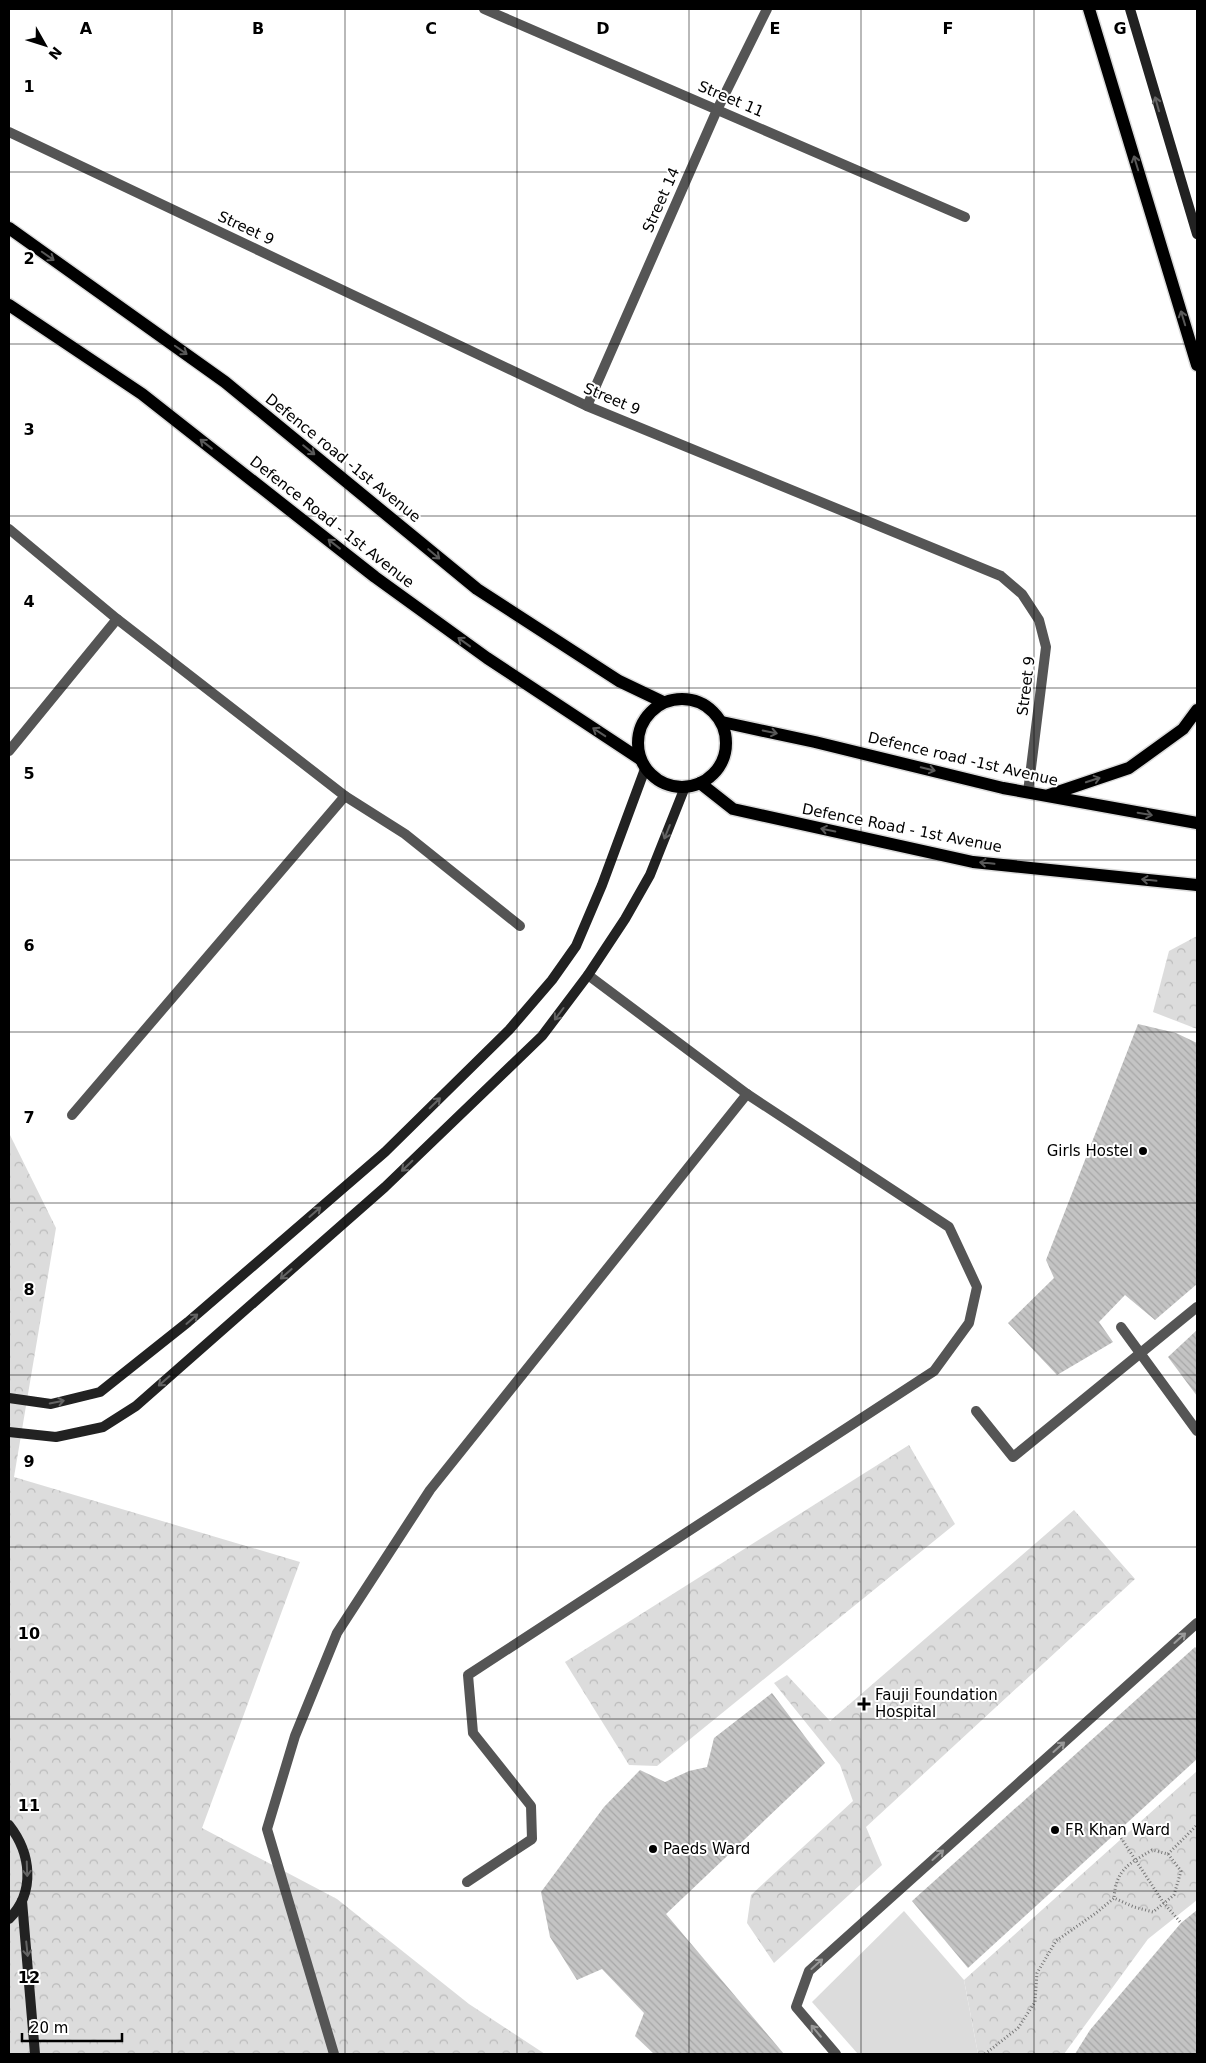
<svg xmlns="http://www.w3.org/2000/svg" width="1206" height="2063" font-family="'DejaVu Sans',sans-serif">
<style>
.grass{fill:#dcdcdc}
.forest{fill:url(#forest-crowns)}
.building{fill:url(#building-back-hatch)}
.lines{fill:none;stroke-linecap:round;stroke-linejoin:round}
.primary-casing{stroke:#dbdbdb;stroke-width:15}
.path{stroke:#777;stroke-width:3;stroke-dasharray:1 2.5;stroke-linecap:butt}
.street{stroke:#555;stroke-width:10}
.secondary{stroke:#222;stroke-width:10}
.primary{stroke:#000;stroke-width:12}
.oneway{stroke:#646464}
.oneway2{stroke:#595959}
.oneway3{stroke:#999}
.grid{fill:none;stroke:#000;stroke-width:1;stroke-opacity:0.55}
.poi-dot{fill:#000;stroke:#fff;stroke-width:2}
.labels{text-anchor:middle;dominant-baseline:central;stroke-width:4;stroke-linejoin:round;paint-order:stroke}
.street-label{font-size:15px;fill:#000;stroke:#fff}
.poi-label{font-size:15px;fill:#000;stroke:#fff;text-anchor:start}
.grid-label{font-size:16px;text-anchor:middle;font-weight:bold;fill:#000;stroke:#fff;stroke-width:4;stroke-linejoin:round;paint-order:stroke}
</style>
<defs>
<pattern id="forest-crowns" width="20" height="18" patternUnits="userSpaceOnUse" patternTransform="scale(1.25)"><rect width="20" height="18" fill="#dcdcdc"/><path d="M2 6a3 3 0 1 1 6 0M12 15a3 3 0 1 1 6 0" fill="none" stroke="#bbb"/></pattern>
<pattern id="building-back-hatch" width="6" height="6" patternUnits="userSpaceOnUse" patternTransform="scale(1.25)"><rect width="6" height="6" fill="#c4c4c4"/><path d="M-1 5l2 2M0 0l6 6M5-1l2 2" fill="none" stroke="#a7a7a7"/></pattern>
</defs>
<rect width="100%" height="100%" fill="#fff"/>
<!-- grass -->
<polygon class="grass" points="904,1911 964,1980 978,2054 858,2054 812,2002"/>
<!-- forest -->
<g class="forest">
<polygon points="1197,936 1197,1029 1153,1012 1169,951"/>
<polygon points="9,1133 56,1228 14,1477 300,1562 202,1828 337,1899 469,2004 545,2054 9,2054"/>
<polygon points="909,1445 955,1524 657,1766 629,1765 565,1662"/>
<polygon points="1074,1510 1135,1579 866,1827 882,1865 774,1963 747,1923 751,1895 853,1801 840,1765 774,1683 787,1675 830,1721"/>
<polygon points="1197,1771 1197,1900 1148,1939 1064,2054 978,2054 964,1980"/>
</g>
<!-- building -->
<g class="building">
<polygon points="1138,1024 1176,1033 1197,1043 1197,1284 1155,1320 1125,1295 1099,1322 1113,1342 1057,1375 1008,1323 1054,1278 1046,1260"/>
<polygon points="1197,1330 1197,1396 1168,1357"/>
<polygon points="1195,1647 1197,1649 1197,1759 968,1968 912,1901"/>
<polygon points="772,1693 825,1763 666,1914 784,2054 654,2054 635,2036 644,2013 602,1969 577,1980 550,1937 541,1892 604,1807 640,1770 665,1782 689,1771 707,1767 714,1738"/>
<polygon points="1197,1910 1197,2054 1075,2054 1090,2030 1181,1923"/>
</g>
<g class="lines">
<!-- primary casing -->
<g class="primary-casing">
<g id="primary">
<polyline points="1089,9 1197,365"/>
<polyline points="9,228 225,382 477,589 619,681 663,702"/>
<polyline points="9,305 142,394 375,577 487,658 640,759"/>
<circle cx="682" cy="743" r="44"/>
<polyline points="722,722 815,742 1003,788 1197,823"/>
<polyline points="700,783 733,809 973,862 1197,885"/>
<polyline points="1049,795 1129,768 1183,729 1197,710"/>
</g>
</g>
<!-- path -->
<g class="path">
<polyline points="1121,1838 1163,1902 1181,1923"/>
<polyline points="1168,1854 1197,1825"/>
<path d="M985 2054 1018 2028 1035 2002 1037 1973 1056 1941 1096 1913 1114 1898 1134 1907 1153 1912 1174 1895 1181 1871 1168 1854 1152 1850C1129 1864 1116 1869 1114 1898"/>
</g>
<!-- street -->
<g class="street">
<polyline points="484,9 965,217"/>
<polyline points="9,132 587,406 1001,576 1022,594 1039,620 1046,647 1028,792"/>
<polyline points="587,406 717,110 767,9"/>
<polyline points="9,529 117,619 345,796 405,834 520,926"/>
<polyline points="9,751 117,619"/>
<polyline points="72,1115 345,796"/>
<polyline points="1121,1327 1197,1431"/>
<polyline points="976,1411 1013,1457 1197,1307"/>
<polyline points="467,1882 532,1839 531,1806 473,1733 468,1675 934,1371 969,1323 977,1287 949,1227 747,1094 588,975"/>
<polyline points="334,2054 267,1829 295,1736 337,1633 430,1490 747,1094"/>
<polyline points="836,2054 796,2007 809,1971 1197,1623"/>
</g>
<!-- secondary -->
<g class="secondary">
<polyline points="1130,9 1197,234"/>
<polyline points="9,1398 51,1404 100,1392 188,1322 385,1152 509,1030 552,980 576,946 602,885 645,769"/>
<polyline points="9,1432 56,1437 103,1427 136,1406 385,1187 542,1036 588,975 625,919 650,875 685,787"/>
<path d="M9 1825C31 1853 36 1892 9 1919"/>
<polyline points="22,1901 35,2054"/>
</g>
<!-- primary -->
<use href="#primary" class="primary"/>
</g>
<!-- one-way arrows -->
<defs><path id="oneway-shaft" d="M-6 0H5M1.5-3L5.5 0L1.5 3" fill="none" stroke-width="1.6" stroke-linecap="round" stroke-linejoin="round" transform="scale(1.25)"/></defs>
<g class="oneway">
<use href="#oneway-shaft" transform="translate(1157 104) rotate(-106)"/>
<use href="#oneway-shaft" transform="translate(667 832) rotate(112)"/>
<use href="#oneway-shaft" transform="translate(559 1014) rotate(127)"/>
<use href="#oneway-shaft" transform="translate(435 1103) rotate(-44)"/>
<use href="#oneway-shaft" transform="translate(407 1166) rotate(136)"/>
<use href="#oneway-shaft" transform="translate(315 1212) rotate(-41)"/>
<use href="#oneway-shaft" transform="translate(286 1274) rotate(139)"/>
<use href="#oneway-shaft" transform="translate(192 1319) rotate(-41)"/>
<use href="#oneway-shaft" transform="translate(164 1381) rotate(139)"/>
<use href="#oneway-shaft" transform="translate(57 1402) rotate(-11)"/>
<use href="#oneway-shaft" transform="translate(27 1869) rotate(88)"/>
<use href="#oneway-shaft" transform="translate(27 1949) rotate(84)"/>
</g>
<g class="oneway2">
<use href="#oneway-shaft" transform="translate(1136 163) rotate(-107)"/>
<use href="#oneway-shaft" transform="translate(48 256) rotate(35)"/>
<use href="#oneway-shaft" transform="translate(1183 318) rotate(-107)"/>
<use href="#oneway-shaft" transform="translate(181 350) rotate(35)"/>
<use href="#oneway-shaft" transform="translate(206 444) rotate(-142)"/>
<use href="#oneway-shaft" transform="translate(309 450) rotate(39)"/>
<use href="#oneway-shaft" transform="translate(334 544) rotate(-142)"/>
<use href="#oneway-shaft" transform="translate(434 554) rotate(40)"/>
<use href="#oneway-shaft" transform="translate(464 642) rotate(-144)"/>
<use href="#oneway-shaft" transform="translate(599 732) rotate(-147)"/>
<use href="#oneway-shaft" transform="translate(770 732) rotate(12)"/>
<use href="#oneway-shaft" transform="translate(928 769) rotate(14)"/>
<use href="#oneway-shaft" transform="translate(1093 780) rotate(-18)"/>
<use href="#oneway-shaft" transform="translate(1145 814) rotate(10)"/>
<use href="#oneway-shaft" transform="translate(828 830) rotate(-168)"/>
<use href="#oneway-shaft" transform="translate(987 863) rotate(-174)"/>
<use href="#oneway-shaft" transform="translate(1149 880) rotate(-174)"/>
</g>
<g class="oneway3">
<use href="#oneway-shaft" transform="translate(1180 1638) rotate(-42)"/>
<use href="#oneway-shaft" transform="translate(1059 1747) rotate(-42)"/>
<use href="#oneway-shaft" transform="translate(938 1855) rotate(-42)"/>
<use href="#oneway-shaft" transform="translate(817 1964) rotate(-42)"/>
<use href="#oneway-shaft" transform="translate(816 2031) rotate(-130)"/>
</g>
<!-- grid -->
<path class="grid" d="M172 9V2054M345 9V2054M517 9V2054M689 9V2054M861 9V2054M1034 9V2054M9 172H1197M9 344H1197M9 516H1197M9 688H1197M9 860H1197M9 1032H1197M9 1203H1197M9 1375H1197M9 1547H1197M9 1719H1197M9 1891H1197"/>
<!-- markers -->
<g class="poi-dot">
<circle cx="1143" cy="1151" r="5"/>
<path d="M861.5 1696.5h5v5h5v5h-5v5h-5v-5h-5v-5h5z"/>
<circle cx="1055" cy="1830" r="5"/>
<circle cx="653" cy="1849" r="5"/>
</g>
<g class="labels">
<!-- street labels -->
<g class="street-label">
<text transform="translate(731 99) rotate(23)">Street 11</text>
<text transform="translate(661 200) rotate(-66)">Street 14</text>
<text transform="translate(246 228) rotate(25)">Street 9</text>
<text transform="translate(612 399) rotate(23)">Street 9</text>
<text transform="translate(343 458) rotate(39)">Defence road -1st Avenue</text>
<text transform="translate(332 522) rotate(38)">Defence Road - 1st Avenue</text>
<text transform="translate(1026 686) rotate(-83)">Street 9</text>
<text transform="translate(963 759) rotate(13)">Defence road -1st Avenue</text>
<text transform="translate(902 828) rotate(11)">Defence Road - 1st Avenue</text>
</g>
<!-- poi labels -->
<g class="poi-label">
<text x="1133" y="1151" text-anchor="end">Girls Hostel</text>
<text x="875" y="1695">Fauji Foundation<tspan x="875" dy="17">Hospital</tspan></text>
<text x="1065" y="1830">FR Khan Ward</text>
<text x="663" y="1849">Paeds Ward</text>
</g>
</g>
<g class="grid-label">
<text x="86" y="34">A</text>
<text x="258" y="34">B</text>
<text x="431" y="34">C</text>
<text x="603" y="34">D</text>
<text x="775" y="34">E</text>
<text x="948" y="34">F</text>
<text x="1120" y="34">G</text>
<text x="29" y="92">1</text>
<text x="29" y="264">2</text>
<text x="29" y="435">3</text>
<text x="29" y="607">4</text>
<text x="29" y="779">5</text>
<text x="29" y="951">6</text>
<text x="29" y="1123">7</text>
<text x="29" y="1295">8</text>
<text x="29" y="1467">9</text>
<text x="29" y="1639">10</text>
<text x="29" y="1811">11</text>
<text x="29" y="1983">12</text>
</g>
<!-- border -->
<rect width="1206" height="2063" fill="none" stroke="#000000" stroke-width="20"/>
<!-- north arrow -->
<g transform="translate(45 45) rotate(129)" stroke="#ffffff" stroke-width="4" paint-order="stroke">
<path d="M0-4L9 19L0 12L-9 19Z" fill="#000000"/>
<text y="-8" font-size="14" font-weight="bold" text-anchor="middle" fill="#000000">N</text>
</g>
<!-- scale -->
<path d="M22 2033v8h100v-8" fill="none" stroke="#000000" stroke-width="2.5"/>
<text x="30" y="2033" font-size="15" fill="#000000" stroke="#ffffff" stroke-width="4" paint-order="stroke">20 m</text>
</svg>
